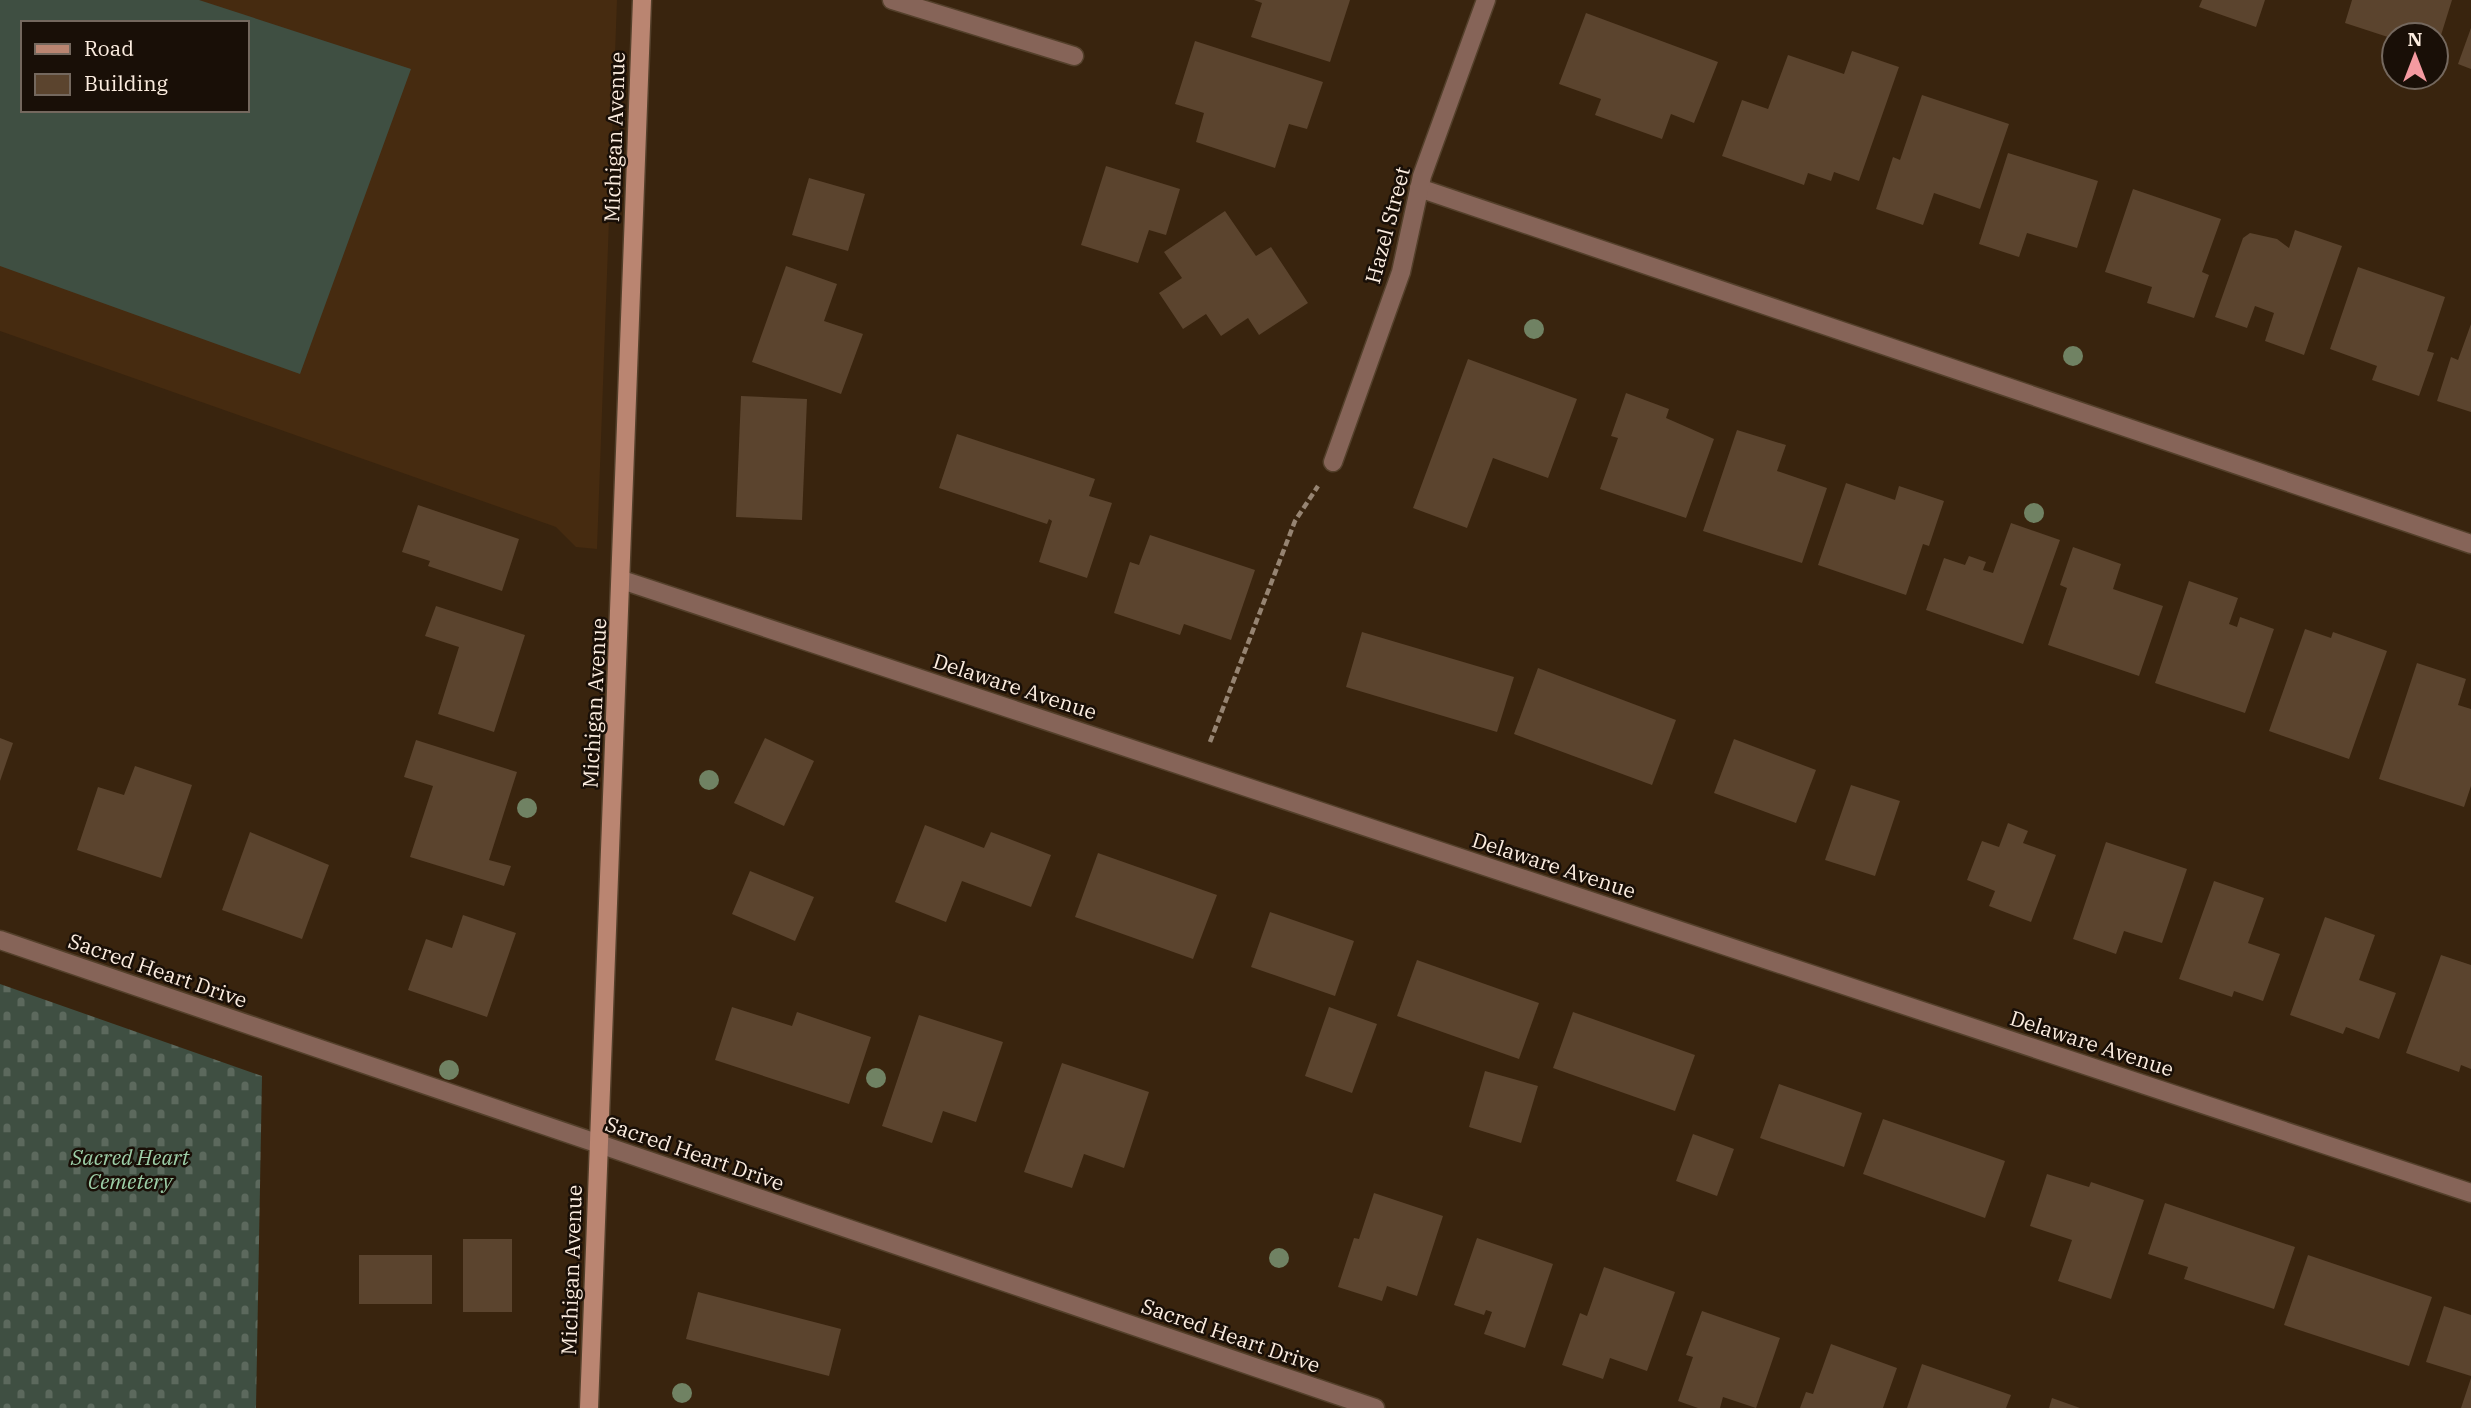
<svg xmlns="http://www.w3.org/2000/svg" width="2471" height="1408" font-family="'IBM Plex Serif',serif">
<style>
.built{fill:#462b10;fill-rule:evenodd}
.cemetery{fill:url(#cemetery-stones)}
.pitch{fill:#3f4f42;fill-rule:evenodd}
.building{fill:#5b442e}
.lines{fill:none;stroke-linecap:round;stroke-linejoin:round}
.street-casing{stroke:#54402b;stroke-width:21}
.secondary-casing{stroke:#54402b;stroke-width:21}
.path{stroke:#968472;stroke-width:4.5;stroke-dasharray:7 3.5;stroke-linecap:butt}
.street{stroke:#866458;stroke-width:18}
.secondary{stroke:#ba8571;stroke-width:18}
.tree{fill:#708263}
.labels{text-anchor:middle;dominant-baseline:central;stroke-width:5;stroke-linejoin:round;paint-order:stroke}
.street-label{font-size:21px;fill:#fcede0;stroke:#190f07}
.park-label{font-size:21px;font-style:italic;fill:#9dcfa8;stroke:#190f07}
</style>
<defs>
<pattern id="cemetery-stones" width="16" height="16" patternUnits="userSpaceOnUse" patternTransform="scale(1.75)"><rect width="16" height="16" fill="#3f4f42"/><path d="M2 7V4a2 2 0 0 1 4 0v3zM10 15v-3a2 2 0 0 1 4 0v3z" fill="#5c695d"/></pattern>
</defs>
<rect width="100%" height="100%" fill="#39240e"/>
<!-- built -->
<path class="built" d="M0 0H617L597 549 576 547 556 527 0 331ZM23 23H247V110H23Z"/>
<!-- cemetery -->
<polygon class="cemetery" points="0,984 262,1076 256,1408 0,1408"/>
<!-- pitch -->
<path class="pitch" d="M0 0H199L411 69 300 374 0 266ZM23 23H247V110H23Z"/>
<!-- building -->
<g class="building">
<polygon points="1254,0 1350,0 1330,62 1251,37 1262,3"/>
<polygon points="2202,0 2265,0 2256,27 2199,7"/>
<polygon points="2352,0 2452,0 2437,48 2436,35 2394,35 2394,39 2345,23"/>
<polygon points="1586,13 1718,62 1694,123 1671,114 1662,139 1595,115 1601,99 1559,84"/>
<polygon points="2471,28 2471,69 2458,64"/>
<polygon points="1195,41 1323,82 1307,129 1289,124 1275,168 1196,142 1204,113 1175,104"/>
<polygon points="1852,51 1899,67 1859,181 1834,172 1831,181 1808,173 1804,185 1722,156 1742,100 1768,109 1788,55 1844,74"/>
<polygon points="1922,95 2009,124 1980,209 1934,193 1923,225 1876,209 1893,157 1900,160"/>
<polygon points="2008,153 2098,181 2077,248 2027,233 2019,257 1979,244"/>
<polygon points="1106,166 1180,189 1166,235 1149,230 1138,263 1081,245"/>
<polygon points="809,178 865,194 848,251 792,235"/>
<polygon points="2133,189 2221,219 2202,272 2209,275 2194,318 2147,303 2152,287 2105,272"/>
<polygon points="1225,211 1256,256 1271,247 1308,303 1259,335 1248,318 1221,336 1206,314 1183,329 1159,293 1182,278 1164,252"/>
<polygon points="2295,230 2342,246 2304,355 2265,341 2274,313 2255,306 2247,328 2215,317 2243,238 2250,233 2277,239 2289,248"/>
<polygon points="786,266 837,284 824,321 863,334 841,394 752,362"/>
<polygon points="2358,267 2445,297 2427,351 2434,353 2419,396 2372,380 2377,366 2330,349"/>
<polygon points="2471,324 2471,412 2437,401 2451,357 2458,360"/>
<polygon points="1468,359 1577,399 1548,478 1493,458 1467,528 1413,508"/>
<polygon points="1626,393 1669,409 1666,418 1714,439 1686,518 1600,489 1618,438 1611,436"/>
<polygon points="741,396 807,399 802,520 736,517"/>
<polygon points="1737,430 1786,445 1777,471 1827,488 1802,563 1703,531"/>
<polygon points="957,434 1095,479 1089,496 1112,503 1087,578 1039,562 1052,521 1049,519 1047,524 939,488"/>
<polygon points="1846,483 1895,500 1899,486 1944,501 1929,546 1923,544 1906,595 1818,565"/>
<polygon points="418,505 519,539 502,591 428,566 430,561 402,552"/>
<polygon points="2011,523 2060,540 2023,644 1926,610 1944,558 1965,565 1969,556 1986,562 1983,570 1993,573"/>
<polygon points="1150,535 1255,570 1231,640 1184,624 1180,635 1114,613 1130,562 1139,565"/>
<polygon points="2073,547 2121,564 2113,589 2163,606 2139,676 2048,645 2067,588 2060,585"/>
<polygon points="2189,581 2238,598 2229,624 2237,627 2240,617 2274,629 2245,713 2155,683"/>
<polygon points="436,606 525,635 494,732 438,714 459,647 425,636"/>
<polygon points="2305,629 2331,638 2333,632 2387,651 2349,759 2269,731"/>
<polygon points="1362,632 1514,677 1497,732 1346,687"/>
<polygon points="2417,663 2466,679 2458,705 2471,709 2471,786 2464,807 2379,779"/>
<polygon points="1538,668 1676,720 1652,785 1514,734"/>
<polygon points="0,738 13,743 0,781"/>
<polygon points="765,738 814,761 784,826 734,803"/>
<polygon points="1734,739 1816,770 1796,823 1714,793"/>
<polygon points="416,740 517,772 489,860 511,866 504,886 410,857 433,786 404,777"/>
<polygon points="135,766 192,785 161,878 77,850 98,787 124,795"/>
<polygon points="1851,785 1900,801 1875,876 1825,860"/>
<polygon points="2008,823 2028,831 2023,843 2056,855 2031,922 1989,906 1995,891 1967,880 1982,841 1999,847"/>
<polygon points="925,825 984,848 991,832 1051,855 1031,907 962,881 946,922 895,902"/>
<polygon points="250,832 329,865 302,939 222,910"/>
<polygon points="2106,842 2187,869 2162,943 2124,931 2116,954 2073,939"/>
<polygon points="1098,853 1217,895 1193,959 1075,917"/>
<polygon points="750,871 814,897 795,941 732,914"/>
<polygon points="2214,881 2264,898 2248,943 2280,954 2263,1001 2234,991 2232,997 2179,979"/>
<polygon points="1270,912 1354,941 1335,996 1251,967"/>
<polygon points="463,915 516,933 487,1017 408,990 426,939 452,948"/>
<polygon points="2325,917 2375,935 2359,980 2396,993 2379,1039 2346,1027 2343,1034 2290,1015"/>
<polygon points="2441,955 2471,965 2471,1069 2461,1065 2459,1072 2406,1053"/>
<polygon points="1417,960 1539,1003 1519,1059 1397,1016"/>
<polygon points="732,1007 792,1026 797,1012 871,1037 849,1104 715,1060"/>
<polygon points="1329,1007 1377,1024 1352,1093 1305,1076"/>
<polygon points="1573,1012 1695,1055 1675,1111 1553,1068"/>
<polygon points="919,1015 1003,1042 976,1122 943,1111 932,1143 882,1126"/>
<polygon points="1062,1063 1149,1092 1124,1168 1084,1154 1072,1188 1024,1172"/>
<polygon points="1485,1071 1538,1086 1521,1143 1469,1127"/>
<polygon points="1779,1084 1862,1113 1844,1167 1760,1138"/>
<polygon points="1883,1119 2005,1161 1985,1218 1863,1174"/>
<polygon points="1693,1134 1734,1149 1717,1196 1676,1181"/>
<polygon points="2047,1174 2089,1187 2091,1182 2144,1200 2111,1299 2058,1281 2072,1240 2030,1226"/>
<polygon points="1374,1193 1443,1216 1417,1296 1387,1286 1382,1301 1338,1287 1354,1238 1359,1239"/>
<polygon points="2165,1203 2295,1247 2274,1309 2184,1279 2188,1267 2148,1254"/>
<polygon points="1477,1238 1553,1264 1525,1348 1484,1334 1492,1312 1486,1310 1484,1315 1454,1305"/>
<rect x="463" y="1239" width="49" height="73"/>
<rect x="359" y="1255" width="73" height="49"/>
<polygon points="2308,1255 2432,1297 2409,1366 2284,1325"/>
<polygon points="1604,1267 1675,1292 1647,1371 1610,1358 1603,1379 1562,1365 1580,1313 1587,1316"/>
<polygon points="698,1292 841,1329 829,1376 686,1339"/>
<polygon points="2444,1306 2471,1315 2471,1376 2426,1362"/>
<polygon points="1702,1311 1780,1338 1756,1408 1723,1397 1720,1408 1698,1408 1678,1401 1693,1357 1686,1355"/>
<polygon points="1831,1344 1897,1368 1883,1408 1800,1408 1806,1392 1813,1394"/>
<polygon points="1922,1364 2011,1395 2006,1408 1907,1408"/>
<polygon points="2471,1378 2471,1408 2461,1408"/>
<polygon points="2052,1398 2080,1408 2049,1408"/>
</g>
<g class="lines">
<!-- street casing -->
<g class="street-casing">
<g id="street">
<polyline points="892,0 1074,56"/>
<polyline points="1419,188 2471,544"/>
<polyline points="1333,462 1401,272 1422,176 1486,0"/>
<polyline points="622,580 2471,1193"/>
<polyline points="0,940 1375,1408"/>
</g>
</g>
<!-- secondary casing -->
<g class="secondary-casing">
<polyline id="secondary" points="589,1408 642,0"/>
</g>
<!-- path -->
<polyline class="path" points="1210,742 1295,521 1318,486"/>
<!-- street -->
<use href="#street" class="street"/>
<!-- secondary -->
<use href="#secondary" class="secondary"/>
</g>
<!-- trees -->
<g class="tree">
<circle cx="1534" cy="329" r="10"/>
<circle cx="2073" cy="356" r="10"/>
<circle cx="2034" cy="513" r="10"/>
<circle cx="709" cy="780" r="10"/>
<circle cx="527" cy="808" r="10"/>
<circle cx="449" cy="1070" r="10"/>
<circle cx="876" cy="1078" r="10"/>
<circle cx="1279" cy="1258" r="10"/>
<circle cx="682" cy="1393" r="10"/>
</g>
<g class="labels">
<!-- street labels -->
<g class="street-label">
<text transform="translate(614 137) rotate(-88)">Michigan Avenue</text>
<text transform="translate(1387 225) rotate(-75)">Hazel Street</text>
<text transform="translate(1015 686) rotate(18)">Delaware Avenue</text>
<text transform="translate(594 703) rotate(-87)">Michigan Avenue</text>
<text transform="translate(1554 865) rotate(18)">Delaware Avenue</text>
<text transform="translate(158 970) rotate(19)">Sacred Heart Drive</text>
<text transform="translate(2092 1043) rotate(18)">Delaware Avenue</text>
<text transform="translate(695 1153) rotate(19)">Sacred Heart Drive</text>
<text transform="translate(571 1270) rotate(-88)">Michigan Avenue</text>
<text transform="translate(1231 1335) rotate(19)">Sacred Heart Drive</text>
</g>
<!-- park labels -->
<g class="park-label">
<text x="130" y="1157">Sacred Heart<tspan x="130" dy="24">Cemetery</tspan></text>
</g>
</g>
<!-- legend -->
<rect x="21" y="21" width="228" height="91" fill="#190f07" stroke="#74685e" stroke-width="2"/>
<rect x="35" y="44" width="35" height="10" fill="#ba8571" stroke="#74685e" stroke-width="2"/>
<text x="84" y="56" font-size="21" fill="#fcede0">Road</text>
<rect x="35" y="74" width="35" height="21" fill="#5b442e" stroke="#74685e" stroke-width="2"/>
<text x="84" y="91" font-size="21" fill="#fcede0">Building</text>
<!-- north arrow -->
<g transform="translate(2415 56)"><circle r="33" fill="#190f07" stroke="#74685e" stroke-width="2"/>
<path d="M0-5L12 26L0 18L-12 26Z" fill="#f49aa1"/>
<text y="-10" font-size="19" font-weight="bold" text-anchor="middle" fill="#fcede0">N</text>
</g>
</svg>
